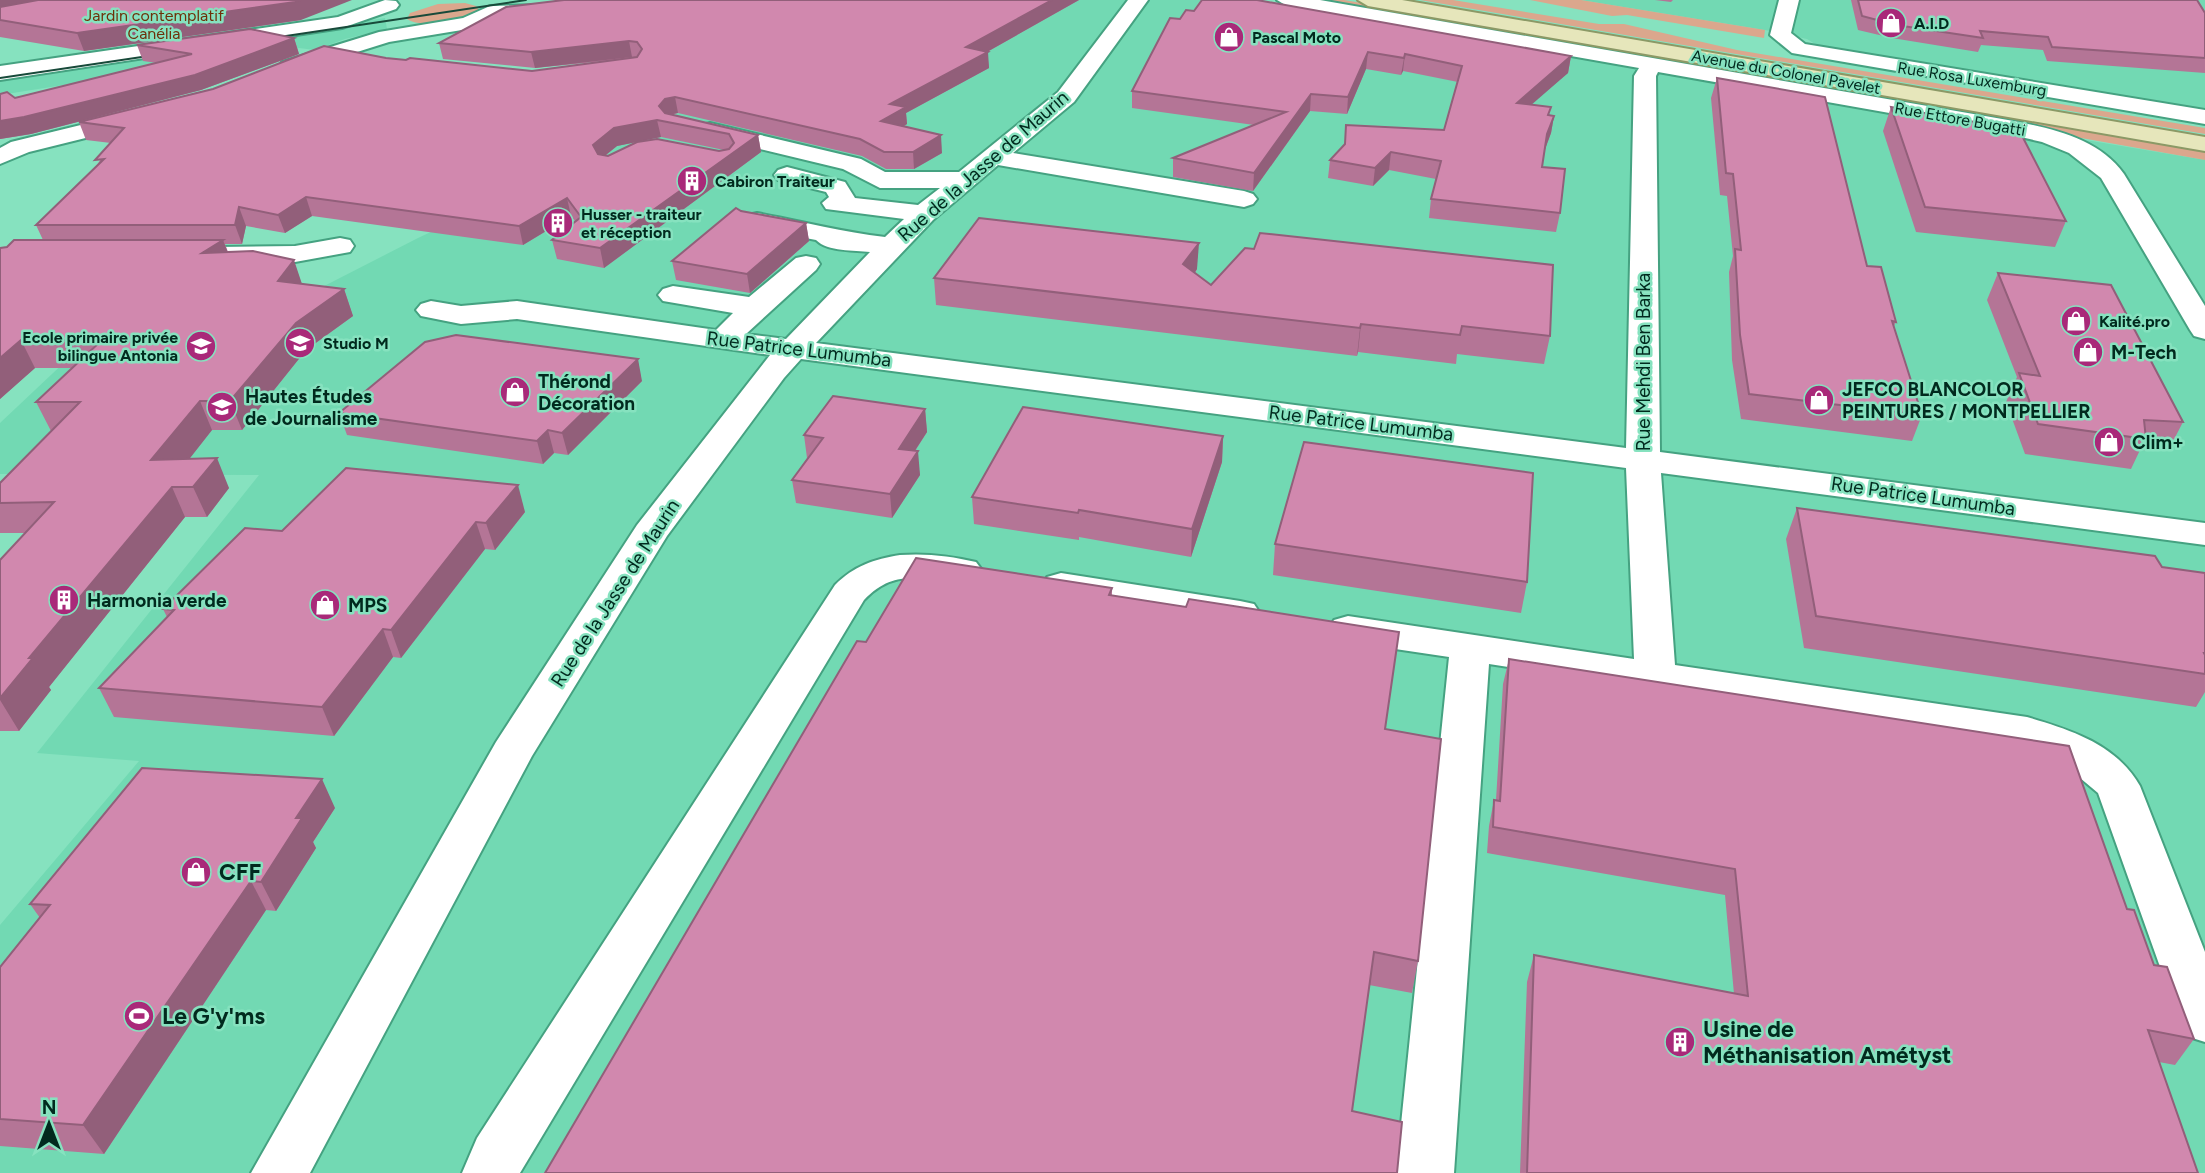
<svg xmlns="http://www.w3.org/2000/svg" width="2205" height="1173" font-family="Figtree,sans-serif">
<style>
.built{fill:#72d9b3}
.green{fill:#dba78d}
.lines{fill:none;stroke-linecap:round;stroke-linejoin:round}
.minor-casing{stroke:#45a281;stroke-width:4}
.major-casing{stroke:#8b9966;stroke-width:4}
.minor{fill:#fff;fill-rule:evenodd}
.major{fill:#e6e6bb;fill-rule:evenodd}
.tram{stroke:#184a3a;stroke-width:2}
.wall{fill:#b47596;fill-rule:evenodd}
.shaded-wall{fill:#925f7a}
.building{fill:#d188ae;stroke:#925f7a;stroke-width:2;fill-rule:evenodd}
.labels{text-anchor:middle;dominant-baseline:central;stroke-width:5;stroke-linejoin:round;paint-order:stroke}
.far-park-label{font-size:16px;fill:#6e300a;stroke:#86e2bf}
.far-poi-label{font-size:16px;font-weight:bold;fill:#012a1e;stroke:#86e2bf;text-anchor:start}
.far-street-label{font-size:16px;fill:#012a1e;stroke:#86e2bf}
.street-label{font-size:19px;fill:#012a1e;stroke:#86e2bf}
.poi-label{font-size:19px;font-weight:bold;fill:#012a1e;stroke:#86e2bf;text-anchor:start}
.near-poi-label{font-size:23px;font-weight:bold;fill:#012a1e;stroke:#86e2bf;text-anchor:start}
</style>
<rect width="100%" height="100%" fill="#86e2bf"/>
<!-- built -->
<g class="built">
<polygon points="763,0 1252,0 2205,160 2205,1173 0,1173 0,925 139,761 37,753 259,475 0,474 0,423 122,308 291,303 418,238 649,129 701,101"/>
<polygon points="1581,0 2205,0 2205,110 1820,47 1807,39 1765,30"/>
<polygon points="385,18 387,29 345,39 315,50 299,48 0,95 0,76"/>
</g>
<!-- green -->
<g class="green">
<polygon points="1304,0 1344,0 2205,148 2205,160"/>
<polygon points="1420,0 1453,0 1599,24 1624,24 1737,50 2205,128 2205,134"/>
<polygon points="1530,0 1581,0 1765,30 1764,38 1627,15 1612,16"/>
<path d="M465 3 476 6 480 11C466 23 422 29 407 19L410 13 438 4Z"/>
</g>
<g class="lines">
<!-- minor casing -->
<g class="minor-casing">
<g id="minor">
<polygon points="385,0 396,1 399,5 396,9 342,28 0,80 0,66 338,17"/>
<polygon points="574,0 624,0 614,6 540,17 494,18 468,29 389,42 290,73 282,72 279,67 282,62 379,32 463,18 490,6 540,5"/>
<path d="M1128 0H1148L1074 102 1013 153 1244 191 1253 194 1257 199 1253 204 1244 207 998 165 933 220 816 343 1626 448 1634 76 1639 68 1287 6 1277 0H1320L2008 120C2049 128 2098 137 2124 174L2205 306V339L2194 336 2190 330 2101 178 2069 153 2042 142 2008 134 1658 72 1656 76 1660 452 2205 523V545L1661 473 1675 665 2027 717C2071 730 2116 744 2140 786L2205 952V1042L2186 1036 2179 1020 2098 793 2061 762 2024 746 1489 664 1454 1173H1396L1449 657 1348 642 1334 638 1328 629 1334 620 1348 616 1634 659 1626 468 801 359 784 378 667 536 532 756 310 1173H251L496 742 637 525 770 355 517 319 461 324 421 316 416 310 421 304 431 301 461 306 517 301 716 330 733 313 663 301 658 295 663 289 673 286 749 297 796 258 806 256 816 258 820 264 816 270 746 334 786 339 870 252C854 250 828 252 816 240L748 227 744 221 748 215 757 213C801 221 842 232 885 237L904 219 826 209 822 203 829 197 826 192 778 180 774 175 778 170 787 167 845 182 855 198 918 205 940 188H880L843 169 702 135 698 130 702 125 710 123 861 159 885 172H959L1058 92Z"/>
<polygon points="1779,0 1799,0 1791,33 1805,44 2205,110 2205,124 1792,53 1770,35"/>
<polygon points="134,112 142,114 146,119 142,124 29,152 0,164 0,148 11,142"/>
<polygon points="340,238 350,240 354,246 350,252 295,262 217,263 207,261 203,255 207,249 217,247 295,246"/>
<path d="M900 555C926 553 951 556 976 562L982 570 976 578C933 589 902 560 864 600L520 1173H462L477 1138 835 585C854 566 874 559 900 555Z"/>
<polygon points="1061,573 1240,601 1254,604 1260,613 1254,622 1240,625 1047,593 1042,585 1047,577"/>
</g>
</g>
<!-- major casing -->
<g class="major-casing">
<polygon id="major" points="1358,0 1402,0 2205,137 2205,151 1368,6"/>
</g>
<!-- minor -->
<use href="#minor" class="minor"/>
<!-- major -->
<use href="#major" class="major"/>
<!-- tram -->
<g class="tram">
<polyline points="266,39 526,0"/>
<polyline points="0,78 162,54"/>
</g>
</g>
<!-- wall -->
<g class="wall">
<polygon points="0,0 301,20 84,51 0,37"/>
<path d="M564 0H1079L987 52 989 68 906 113 907 124 903 127 942 153 914 169H886L862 156 678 113 671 115 758 135 761 152 604 268 557 259 552 240 575 221 571 216 523 245 312 216 285 233 246 226 242 244H225L228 252 302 284 344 289 353 316 306 350 242 430H212L189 459 229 488 207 517H185L49 687 51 690 19 731H0V560L26 533H0V483L51 431 36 402 73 368H35L0 399V248L7 247 43 240 36 225 97 165 111 143 86 140 79 122 386 58 532 71 635 58 535 68 443 59 439 43ZM661 137 724 150 606 155 617 146Z"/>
<polygon points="1655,0 1673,0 1671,2"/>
<polygon points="1851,0 2197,0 2205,13 2205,73 2047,61 2043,50 1981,45 1978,52 1892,38 1858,30"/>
<polygon points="1170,18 1571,56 1568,73 1531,104 1550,115 1554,116 1551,133 1545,149 1542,167 1560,213 1556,232 1429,218 1431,199 1436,179 1389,170 1373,186 1328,178 1330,160 1444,130 1458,82 1403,71 1401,75 1366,69 1347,114 1310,111 1253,191 1173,177 1173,158 1254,125 1132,108 1132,91"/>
<polygon points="294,38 299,54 201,90 31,134 0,139 0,94 15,98 157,63 143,61 137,45"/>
<polygon points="1717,78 1867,266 1896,322 1894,326 1922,415 1912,441 1741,419 1732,360 1729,272 1733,256 1727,196 1720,195 1711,98"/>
<polygon points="1891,107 2066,221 2055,247 1916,232 1883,131"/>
<polygon points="741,211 806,223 809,241 750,293 676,280 672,261"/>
<polygon points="1197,269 1195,273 1211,285 1550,336 1544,364 1457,354 1456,364 1358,352 1357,356 936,305 934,278"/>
<polygon points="1998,273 2183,422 2168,451 2140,450 2131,469 2025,454 2006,402 2017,377 1987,300"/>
<polygon points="642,381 568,455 554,453 543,464 347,435 339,413"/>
<polygon points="925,409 927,432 915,451 920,475 892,518 796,503 792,480 807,458 804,435"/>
<polygon points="1223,436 1222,462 1191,557 1079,537 1079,540 974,524 972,497"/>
<polygon points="1797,508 2162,567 2205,573 2205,692 2196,707 1804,648 1786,539"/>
<polygon points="525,512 495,550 485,549 401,658 393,657 334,736 114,717 99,688 167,617 163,609 282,531"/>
<polygon points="1275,544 1527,582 1521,613 1273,575"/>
<polygon points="1112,588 1112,596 1385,729 1418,961 1412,993 1369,985 1352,1111 866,642"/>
<polygon points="1509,659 2127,909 2154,965 2194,1039 2175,1065 2159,1062 2198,1173 1520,1173 1527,982 1534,955 1734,994 1725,895 1487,853 1489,826 1494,800 1496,800 1503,684"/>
<polygon points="335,808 313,842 316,848 276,911 266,910 104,1154 0,1146 0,967 40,918 30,904"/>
</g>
<!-- shaded-wall -->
<g class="shaded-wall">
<polygon points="0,0 47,0 0,8"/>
<polygon points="301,0 352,0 301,20 84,51 77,33"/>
<polygon points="1052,0 1079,0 978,57 988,52 989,68 906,113 907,124 882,138 881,121 890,104 966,47"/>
<polygon points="294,38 299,54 201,90 31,134 0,139 0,121"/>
<polygon points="629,41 632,57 535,68 531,52"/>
<polygon points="1368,52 1366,69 1347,114 1348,97"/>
<polygon points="1405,54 1403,71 1401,75 1404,58"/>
<polygon points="1571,56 1568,73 1514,120 1517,103"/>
<polygon points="1311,94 1310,111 1253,191 1254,173"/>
<polygon points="675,97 678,113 668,115 664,121 659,106 665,99"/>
<polygon points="1554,116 1551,133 1544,152 1547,134"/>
<polygon points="657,120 661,137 617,146 597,162 593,145 614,128"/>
<polygon points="758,135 761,152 604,268 600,248"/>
<polygon points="941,135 942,153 914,169 913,152"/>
<polygon points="1391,152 1389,170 1373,186 1375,168"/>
<polygon points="306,197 312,216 285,233 278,215"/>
<polygon points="567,198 571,216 523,245 519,226"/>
<polygon points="239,207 246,226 242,244 235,225"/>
<polygon points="806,223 809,241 750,293 747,274"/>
<polygon points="223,240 233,266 202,253"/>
<polygon points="1199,243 1197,269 1182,291 1183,264"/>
<polygon points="294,260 303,287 278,281"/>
<polygon points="344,289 353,316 306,350 242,430 230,401 296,323"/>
<polygon points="1361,324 1358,352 1357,356 1360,328"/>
<polygon points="21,340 35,368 0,399 0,358"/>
<polygon points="638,359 642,381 568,455 562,433"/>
<polygon points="200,401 212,430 165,490 151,460"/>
<polygon points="925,409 927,432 901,472 899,449"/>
<polygon points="548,430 554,453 543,464 537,441"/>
<polygon points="1223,436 1222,462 1191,557 1192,529"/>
<polygon points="918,451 920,475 892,518 890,494"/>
<polygon points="217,458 229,488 207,517 193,487"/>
<polygon points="518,485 525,512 495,550 486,523"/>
<polygon points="172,487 185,517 49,687 51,690 19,731 0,700 0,698 29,658"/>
<polygon points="476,522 485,549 401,658 391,630"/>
<polygon points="383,629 393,657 334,736 322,707"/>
<polygon points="322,779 335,808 313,842 316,848 276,911 261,882 296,818"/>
<polygon points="251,881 266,910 104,1154 83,1125"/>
</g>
<!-- building -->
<g class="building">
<polygon points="38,0 301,0 295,2 77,33 0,20 0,7"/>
<path d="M564 0H1052L966 47 988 52 890 104 906 107 881 121 941 135 913 152H884L860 139 675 97 665 99 659 106 665 113 758 135 600 248 552 240 581 217 567 198 519 226 306 197 278 215 239 207 235 225H36L104 159 95 160 124 128 79 122 213 89 324 46 386 58 406 60 410 58 532 71 637 57 642 49 637 42 629 41 531 52 439 43 506 7ZM657 120 729 134 734 143 729 149 719 151 657 139 637 142 608 156 598 154 593 145 614 128Z"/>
<polygon points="1202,0 1257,0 1571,56 1517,103 1551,107 1548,115 1554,116 1547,134 1542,167 1565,169 1560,213 1431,199 1441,161 1391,152 1375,168 1330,160 1345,144 1346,125 1444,130 1462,66 1405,54 1404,58 1368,52 1348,97 1311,94 1254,173 1173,158 1286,112 1132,91 1170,18 1180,19 1186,10 1194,11"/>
<polygon points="1858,0 2197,0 2205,13 2205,58 2052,47 2048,37 1980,31 1983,38 1896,25 1862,16"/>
<polygon points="250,29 294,38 195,75 24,117 0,121 0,94 7,92 15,98 192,54 137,45"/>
<polygon points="1717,78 1825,97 1867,266 1881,267 1896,322 1892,321 1922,415 1749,394 1740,335 1735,249 1741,250 1733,174 1726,173"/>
<polygon points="1891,107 2019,130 2066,221 1925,207"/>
<polygon points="736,208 741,211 806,223 747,274 672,261"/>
<polygon points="979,218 1199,243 1183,264 1211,285 1245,248 1254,249 1260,233 1553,265 1550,336 1462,326 1460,335 1361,324 1360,328 934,278"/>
<polygon points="14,240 223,240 202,253 253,251 294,260 278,281 344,289 296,323 230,401 200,401 151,460 217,458 193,487 172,487 29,658 33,658 0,698 0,560 54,502 0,503 0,483 80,402 36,402 102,340 21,340 0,358 0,248 7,247"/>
<polygon points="1998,273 2111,285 2183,422 2144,420 2146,439 2038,424 2019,373 2040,376"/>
<polygon points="456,335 638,359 562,433 548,430 537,441 339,413 425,342"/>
<polygon points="833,396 925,409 899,449 918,451 890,494 792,480 823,438 804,435"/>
<polygon points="1023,407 1223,436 1192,529 1079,510 1078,513 972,497"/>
<polygon points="1304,442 1533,473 1527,582 1275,544"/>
<polygon points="346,468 518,485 486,523 476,522 391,630 383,629 322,707 99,688 174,610 163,609 245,528 282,531"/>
<polygon points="1797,508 2155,556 2162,567 2205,573 2205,653 2204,653 2205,655 2205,674 1816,616"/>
<polygon points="916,558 1112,588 1109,595 1186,607 1189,599 1399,632 1385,729 1441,739 1418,961 1374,952 1352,1111 1402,1122 1397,1173 545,1173 857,641 866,642"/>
<polygon points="1509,659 2069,746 2127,909 2134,910 2154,965 2167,967 2194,1039 2148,1030 2198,1173 1527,1173 1534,955 1748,996 1735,869 1493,827 1494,800 1500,801"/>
<polygon points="142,768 322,779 296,818 302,818 261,882 251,881 83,1125 0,1119 0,967 50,905 30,904"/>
</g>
<!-- icons -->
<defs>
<g id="shop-disc" transform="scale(1.575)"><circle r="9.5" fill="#a92979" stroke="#86e2bf"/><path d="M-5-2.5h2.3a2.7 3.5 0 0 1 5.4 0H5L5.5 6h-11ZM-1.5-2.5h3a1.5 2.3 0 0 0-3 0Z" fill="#fff"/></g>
<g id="building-disc" transform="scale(1.575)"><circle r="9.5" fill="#a92979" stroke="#86e2bf"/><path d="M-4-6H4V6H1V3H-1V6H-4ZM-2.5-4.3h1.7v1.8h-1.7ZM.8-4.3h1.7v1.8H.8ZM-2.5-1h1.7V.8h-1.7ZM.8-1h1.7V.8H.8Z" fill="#fff"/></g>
<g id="university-disc" transform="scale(1.575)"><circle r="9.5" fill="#a92979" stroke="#86e2bf"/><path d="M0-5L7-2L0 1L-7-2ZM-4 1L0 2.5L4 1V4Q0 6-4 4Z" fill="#fff"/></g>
<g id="school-disc" transform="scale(1.575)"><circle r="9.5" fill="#a92979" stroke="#86e2bf"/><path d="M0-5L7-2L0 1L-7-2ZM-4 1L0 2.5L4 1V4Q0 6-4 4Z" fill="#fff"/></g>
<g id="stadium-disc" transform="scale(1.575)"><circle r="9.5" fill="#a92979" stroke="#86e2bf"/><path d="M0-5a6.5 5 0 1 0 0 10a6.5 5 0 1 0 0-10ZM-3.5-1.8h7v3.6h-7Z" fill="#fff"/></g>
</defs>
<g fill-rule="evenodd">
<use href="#shop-disc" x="1891" y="23"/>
<use href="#shop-disc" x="1229" y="37"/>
<use href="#building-disc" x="692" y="181"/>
<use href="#building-disc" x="558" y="223"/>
<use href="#shop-disc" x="2076" y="321"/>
<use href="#university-disc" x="300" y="343"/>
<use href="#school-disc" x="201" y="346"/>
<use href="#shop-disc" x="2088" y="352"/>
<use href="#shop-disc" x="515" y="392"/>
<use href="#shop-disc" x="1819" y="400"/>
<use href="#university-disc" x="222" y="407"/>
<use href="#shop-disc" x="2109" y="442"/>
<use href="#building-disc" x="64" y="600"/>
<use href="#shop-disc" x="325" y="605"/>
<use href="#shop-disc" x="196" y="872"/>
<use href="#stadium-disc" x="139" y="1016"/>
<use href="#building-disc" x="1680" y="1042"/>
</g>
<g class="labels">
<!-- far-park labels -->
<g class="far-park-label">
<text x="154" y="15">Jardin contemplatif<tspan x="154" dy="18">Canélia</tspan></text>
</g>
<!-- far-poi labels -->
<g class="far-poi-label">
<text x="1914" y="23">A.I.D</text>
<text x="1252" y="37">Pascal Moto</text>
<text x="715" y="181">Cabiron Traiteur</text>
<text x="581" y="214">Husser - traiteur<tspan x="581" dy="18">et réception</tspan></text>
<text x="2099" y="321">Kalité.pro</text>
<text x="178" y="337" text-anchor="end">Ecole primaire privée<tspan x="178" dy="18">bilingue Antonia</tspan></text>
<text x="323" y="343">Studio M</text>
</g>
<!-- far-street labels -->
<g class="far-street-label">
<text transform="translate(1786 72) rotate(10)">Avenue du Colonel Pavelet</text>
<text transform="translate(1972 79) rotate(9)">Rue Rosa Luxemburg</text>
<text transform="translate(1960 119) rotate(10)">Rue Ettore Bugatti</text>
</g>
<!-- street labels -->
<g class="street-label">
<text transform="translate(983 166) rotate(-41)">Rue de la Jasse de Maurin</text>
<text transform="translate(799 349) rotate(7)">Rue Patrice Lumumba</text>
<text transform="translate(1643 362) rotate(-90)">Rue Mehdi Ben Barka</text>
<text transform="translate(1361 423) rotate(7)">Rue Patrice Lumumba</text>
<text transform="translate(1923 496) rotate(8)">Rue Patrice Lumumba</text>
<text transform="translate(615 593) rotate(-57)">Rue de la Jasse de Maurin</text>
</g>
<!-- poi labels -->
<g class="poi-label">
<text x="2111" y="352">M-Tech</text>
<text x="538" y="381">Thérond<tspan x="538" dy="22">Décoration</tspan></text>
<text x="1842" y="389">JEFCO BLANCOLOR<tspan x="1842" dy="22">PEINTURES / MONTPELLIER</tspan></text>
<text x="245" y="396">Hautes Études<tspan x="245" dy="22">de Journalisme</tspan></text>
<text x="2132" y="442">Clim+</text>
<text x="87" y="600">Harmonia verde</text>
<text x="348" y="605">MPS</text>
</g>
<!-- near-poi labels -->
<g class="near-poi-label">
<text x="219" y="872">CFF</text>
<text x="162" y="1016">Le G'y'ms</text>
<text x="1703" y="1029">Usine de<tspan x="1703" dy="26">Méthanisation Amétyst</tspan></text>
</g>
</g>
<!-- north arrow -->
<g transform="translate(49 1124)" stroke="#86e2bf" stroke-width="5" paint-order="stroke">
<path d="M0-5L12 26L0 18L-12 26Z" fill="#012a1e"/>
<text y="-10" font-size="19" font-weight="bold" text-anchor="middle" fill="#012a1e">N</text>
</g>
</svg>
